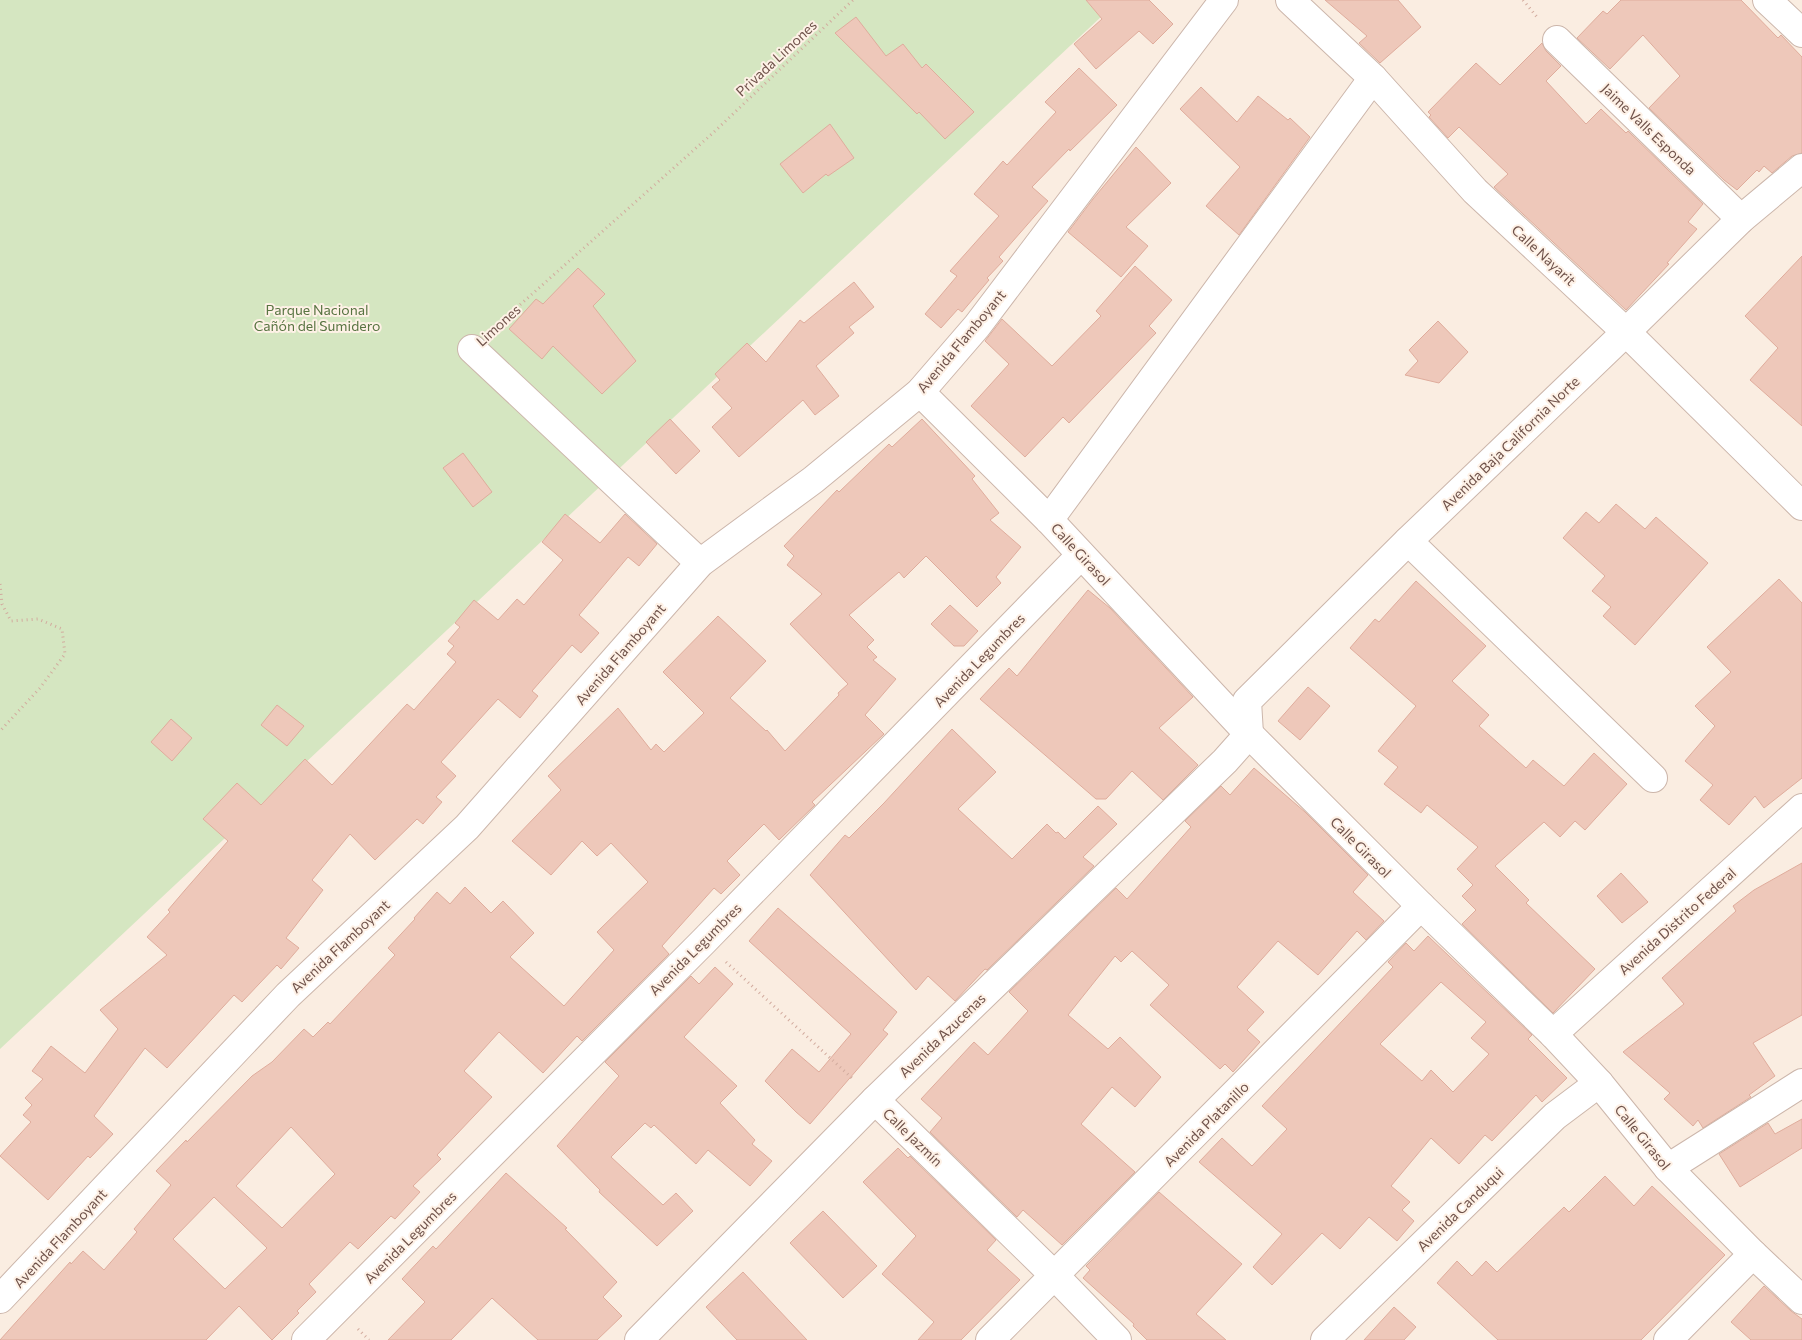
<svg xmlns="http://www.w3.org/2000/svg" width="1802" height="1340" font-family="Commissioner,sans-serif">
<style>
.green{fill:#d5e6c1}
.building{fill:#eec8ba;stroke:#dfac9c;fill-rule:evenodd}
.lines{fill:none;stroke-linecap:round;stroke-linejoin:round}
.minor-casing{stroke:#ccb6ab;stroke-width:30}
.path{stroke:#d2ab9e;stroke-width:3;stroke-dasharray:1 4;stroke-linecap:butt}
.minor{stroke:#fff;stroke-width:28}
.labels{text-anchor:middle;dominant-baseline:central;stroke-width:4;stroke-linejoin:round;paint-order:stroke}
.street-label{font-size:14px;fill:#6f524a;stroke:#fef1e6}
.park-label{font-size:14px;fill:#587442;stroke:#fef1e6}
</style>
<rect width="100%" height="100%" fill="#faede1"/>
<!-- green -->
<polygon class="green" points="0,0 1119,0 0,1049"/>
<!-- building -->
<g class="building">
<polygon points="1086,0 1149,0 1173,24 1153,44 1139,31 1096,69 1074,44 1102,19"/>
<polygon points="1325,0 1398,0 1421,27 1380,63 1359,43 1367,36"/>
<polygon points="1621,0 1741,0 1778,38 1781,35 1802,57 1802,153 1792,156 1772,173 1764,166 1759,172 1757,170 1737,190 1724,180 1649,108 1680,76 1643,35 1610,69 1577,38 1603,11 1607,14"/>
<polygon points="856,17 886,56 903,44 922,68 926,64 974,112 945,139 919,112 917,114 835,33"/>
<polygon points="1542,43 1546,51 1561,66 1546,81 1586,124 1601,109 1626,133 1628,131 1703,204 1688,222 1697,229 1667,263 1669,264 1626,310 1494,187 1508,174 1459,127 1448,138 1429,117 1431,115 1428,112 1476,63 1500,85"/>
<polygon points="1079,68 1117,105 1070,151 1069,149 1032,187 1048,201 999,257 1003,261 987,278 989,280 962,312 958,309 941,328 925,314 957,276 950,271 999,216 974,194 1003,161 1007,165 1056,112 1045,102"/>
<polygon points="1201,87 1237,122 1258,96 1288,120 1290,118 1310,137 1239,235 1206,206 1240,167 1180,109"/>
<polygon points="830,124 854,158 828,176 826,174 803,193 780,164"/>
<polygon points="1136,147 1171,183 1126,227 1148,246 1121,277 1068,232 1093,199"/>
<polygon points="1802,256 1802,426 1750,380 1778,348 1745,316"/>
<polygon points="1135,266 1172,300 1149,326 1156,333 1069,423 1063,417 1025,457 971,406 1009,364 985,341 1002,319 1052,366 1101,316 1096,311"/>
<polygon points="578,268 605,294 593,306 636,361 602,394 553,346 542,359 509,329 536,299 543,304"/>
<polygon points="854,282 874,307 849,327 854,333 816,366 839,396 815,415 803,400 739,457 712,427 732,408 712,387 720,380 715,374 747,343 766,362 800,320 804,323"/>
<polygon points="1438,321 1468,352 1439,383 1405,375 1418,361 1409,350"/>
<polygon points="670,419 700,451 676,474 646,442"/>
<path d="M922 419 975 476 972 479 999 513 990 520 1021 547 996 577 1001 583 977 607 926 556 904 578 899 572 849 615 874 640 867 647 877 657 873 660 896 679 865 715 884 734 812 802 815 805 779 840 764 824 727 861 740 875 721 894 714 888 662 946 669 954 582 1041 577 1036 543 1073 499 1032 464 1071 492 1097 437 1155 441 1159 413 1186 420 1192 395 1219 391 1216 358 1249 350 1242 309 1284 316 1292 297 1311 299 1313 272 1340 239 1306 206 1340H0L70 1262 71 1264 83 1251 104 1270 137 1232 134 1229 171 1185 156 1171 186 1140 187 1142 252 1076 272 1062 304 1029 313 1037 328 1022 330 1024 395 955 388 948 415 919 414 918 437 892 450 904 465 887 491 913 503 901 534 933 510 957 564 1006 614 950 597 932 648 882 611 843 597 856 582 841 551 875 512 841 561 790 548 776 618 708 651 750 656 744 664 752 704 713 663 672 718 616 766 661 730 698 766 731 767 730 785 751 839 695 838 693 848 684 790 624 822 594 787 565 794 556 784 546 837 490 839 492 889 444 892 447ZM291 1127 335 1174 282 1228 236 1186ZM214 1197 267 1248 225 1289 173 1239Z"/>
<polygon points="463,453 492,492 473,507 443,468"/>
<polygon points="1616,504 1645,529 1656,517 1708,563 1635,645 1603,616 1611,607 1592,591 1605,576 1563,538 1586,512 1599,523"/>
<polygon points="565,514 600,543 625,514 657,544 639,566 628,557 579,615 599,633 581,653 572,645 532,691 538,696 520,718 498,699 441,762 456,776 436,797 442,802 423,824 417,819 375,860 350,834 312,880 323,890 286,938 299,948 281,969 277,965 242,1002 234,995 167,1068 145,1048 94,1116 113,1134 90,1158 88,1156 48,1200 0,1156 31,1122 23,1115 32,1105 25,1098 43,1079 32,1071 51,1046 85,1073 118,1029 100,1010 167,955 147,937 170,912 168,910 185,890 228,841 203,819 237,783 261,805 305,759 332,785 407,704 414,710 456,662 447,654 454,646 448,641 460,627 455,623 474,600 498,620 517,599 524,605 563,560 542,542"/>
<polygon points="1779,579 1802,603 1802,778 1764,808 1755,796 1729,825 1700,800 1713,785 1685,761 1715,726 1695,706 1731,672 1707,647"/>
<polygon points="1416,581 1486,646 1452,681 1489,715 1479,726 1526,768 1533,760 1564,786 1594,753 1627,784 1585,830 1575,821 1560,837 1544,822 1495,866 1529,900 1526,903 1595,969 1553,1013 1462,924 1476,910 1462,896 1473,885 1457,869 1478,847 1427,805 1421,813 1384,784 1398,767 1378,751 1416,706 1350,648 1375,619 1379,622"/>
<polygon points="1088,590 1110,608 1193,697 1159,728 1198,765 1163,800 1132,771 1106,799 1096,799 980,699 1009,668 1017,676"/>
<polygon points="950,605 978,631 964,646 954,646 931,624"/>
<polygon points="1308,687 1330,706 1300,740 1278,721"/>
<polygon points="277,705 304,726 287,746 261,725"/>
<polygon points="171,719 192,738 172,761 151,742"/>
<polygon points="952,729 996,772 958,809 1012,859 1047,824 1056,833 1058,832 1065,839 1098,806 1117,824 1083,857 1094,866 987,970 985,969 955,1001 928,976 916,990 810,875 845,835 849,838 884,803"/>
<polygon points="1254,768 1305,812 1368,875 1353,892 1384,921 1366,940 1357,931 1318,975 1278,941 1237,987 1264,1012 1247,1030 1260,1042 1233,1072 1225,1064 1220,1069 1150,1005 1169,985 1132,951 1121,962 1115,956 1068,1015 1108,1049 1120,1037 1161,1077 1135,1107 1112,1087 1081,1124 1135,1172 1062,1245 1023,1210 1017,1217 930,1132 942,1118 921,1099 974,1042 988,1055 1028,1011 1009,992 1116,888 1127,899 1191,827 1185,821 1221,786 1230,795"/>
<polygon points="1802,863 1802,1015 1753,1043 1775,1076 1749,1095 1751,1097 1703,1128 1698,1120 1693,1126 1664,1099 1670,1093 1623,1052 1684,1004 1662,978 1736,911 1733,906 1754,890"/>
<polygon points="1621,873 1648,902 1622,923 1597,896"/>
<polygon points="778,908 897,1012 883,1030 888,1034 810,1124 796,1112 765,1081 792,1049 819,1072 851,1034 749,941"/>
<path d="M1428 936 1532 1035 1528 1039 1567 1078 1542 1102 1536 1095 1492 1141 1485 1135 1459 1164 1431 1138 1391 1186 1410 1202 1402 1210 1414 1221 1397 1241 1369 1217 1340 1249 1322 1233 1272 1285 1253 1267 1282 1234 1199 1162 1222 1138 1252 1166 1287 1129 1262 1106 1393 967 1388 962 1406 943 1414 951ZM1441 982 1486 1022 1471 1038 1489 1054 1453 1092 1431 1070 1422 1081 1380 1044Z"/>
<polygon points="715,967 733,984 684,1037 737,1086 720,1103 755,1140 752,1144 772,1161 750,1186 708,1150 696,1164 654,1125 651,1128 645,1123 611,1157 663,1205 676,1193 693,1211 657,1246 599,1192 600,1190 557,1146 619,1076 605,1062 691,976 699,984"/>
<polygon points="1802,1119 1802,1148 1740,1187 1719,1154 1768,1123 1775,1134"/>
<polygon points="898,1148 908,1158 910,1156 996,1240 987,1250 1020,1280 961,1340 918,1340 934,1322 882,1274 916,1236 863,1182"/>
<polygon points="506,1173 567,1228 565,1229 617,1282 603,1297 622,1316 597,1340 538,1340 492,1298 451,1340 388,1340 425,1302 402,1279 433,1246 436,1249"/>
<polygon points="1605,1176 1634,1206 1652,1186 1725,1255 1641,1340 1498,1340 1437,1283 1457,1261 1472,1276 1486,1261 1497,1272 1564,1207 1569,1212"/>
<polygon points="1159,1192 1242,1264 1196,1314 1226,1340 1147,1340 1133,1326 1134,1324 1083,1278 1090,1270 1086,1266"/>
<polygon points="823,1211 877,1266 843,1298 790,1243"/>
<polygon points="743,1272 807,1340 737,1340 706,1307"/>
<polygon points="1764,1286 1791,1311 1802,1319 1802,1340 1751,1340 1731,1322"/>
<polygon points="1394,1307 1416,1327 1404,1340 1364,1340"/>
</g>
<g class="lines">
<!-- minor casing -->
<g class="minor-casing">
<g id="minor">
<polyline points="1290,0 1373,78 1475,191 1626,332 1802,506"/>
<polyline points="1767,0 1802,33"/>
<polyline points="1557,40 1741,219"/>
<polyline points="472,349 700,563"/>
<polyline points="920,392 1049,520 1249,734 1421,906 1553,1034 1599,1083 1668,1168 1753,1254 1802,1300"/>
<polyline points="1049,520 1373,78"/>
<polyline points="1408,541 1653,778"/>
<polyline points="1553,1034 1802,808"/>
<polyline points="875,1100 1055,1276 1117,1340"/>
<polyline points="1668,1168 1802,1083"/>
<polyline points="0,1299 288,995 467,827 700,563 813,480 920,392 977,326 1224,0"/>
<polyline points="306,1340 704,941 1081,555"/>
<polyline points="639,1340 875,1100 1225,761 1249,734 1247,701 1408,541 1626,332 1741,219 1802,168"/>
<polyline points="990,1340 1421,906"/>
<polyline points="1325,1340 1555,1116 1599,1083"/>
<polyline points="1668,1340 1753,1254"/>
</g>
</g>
<!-- path -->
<g class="path">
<polyline points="1523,0 1537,17"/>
<polyline points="494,328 714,132 853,0"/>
<polyline points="0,584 2,604 11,621 38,619 62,629 65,654 40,688 0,731"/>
<polyline points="726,962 854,1080"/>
<polyline points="358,1329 369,1340"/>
</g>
<!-- minor -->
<use href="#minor" class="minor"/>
</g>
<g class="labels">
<!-- street labels -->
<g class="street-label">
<text transform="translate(776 58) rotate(-43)">Privada Limones</text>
<text transform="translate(1649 129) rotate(44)">Jaime Valls Esponda</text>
<text transform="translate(1544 255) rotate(43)">Calle Nayarit</text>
<text transform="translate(498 325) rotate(-42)">Limones</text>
<text transform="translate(961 341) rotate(-50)">Avenida Flamboyant</text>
<text transform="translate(1510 443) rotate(-44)">Avenida Baja California Norte</text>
<text transform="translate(1081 554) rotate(47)">Calle Girasol</text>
<text transform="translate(620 654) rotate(-49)">Avenida Flamboyant</text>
<text transform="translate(979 660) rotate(-46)">Avenida Legumbres</text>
<text transform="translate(1361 847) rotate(45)">Calle Girasol</text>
<text transform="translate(1677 921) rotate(-42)">Avenida Distrito Federal</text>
<text transform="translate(340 946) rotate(-43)">Avenida Flamboyant</text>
<text transform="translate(695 949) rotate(-45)">Avenida Legumbres</text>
<text transform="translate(942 1035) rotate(-44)">Avenida Azucenas</text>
<text transform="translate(1206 1124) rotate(-45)">Avenida Platanillo</text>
<text transform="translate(913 1137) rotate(44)">Calle Jazmín</text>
<text transform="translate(1643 1137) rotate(51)">Calle Girasol</text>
<text transform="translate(1460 1209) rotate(-44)">Avenida Canduqui</text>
<text transform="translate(410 1237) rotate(-45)">Avenida Legumbres</text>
<text transform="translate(60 1238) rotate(-47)">Avenida Flamboyant</text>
</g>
<!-- park labels -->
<g class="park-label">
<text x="317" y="309">Parque Nacional<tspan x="317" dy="16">Cañón del Sumidero</tspan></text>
</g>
</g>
</svg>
